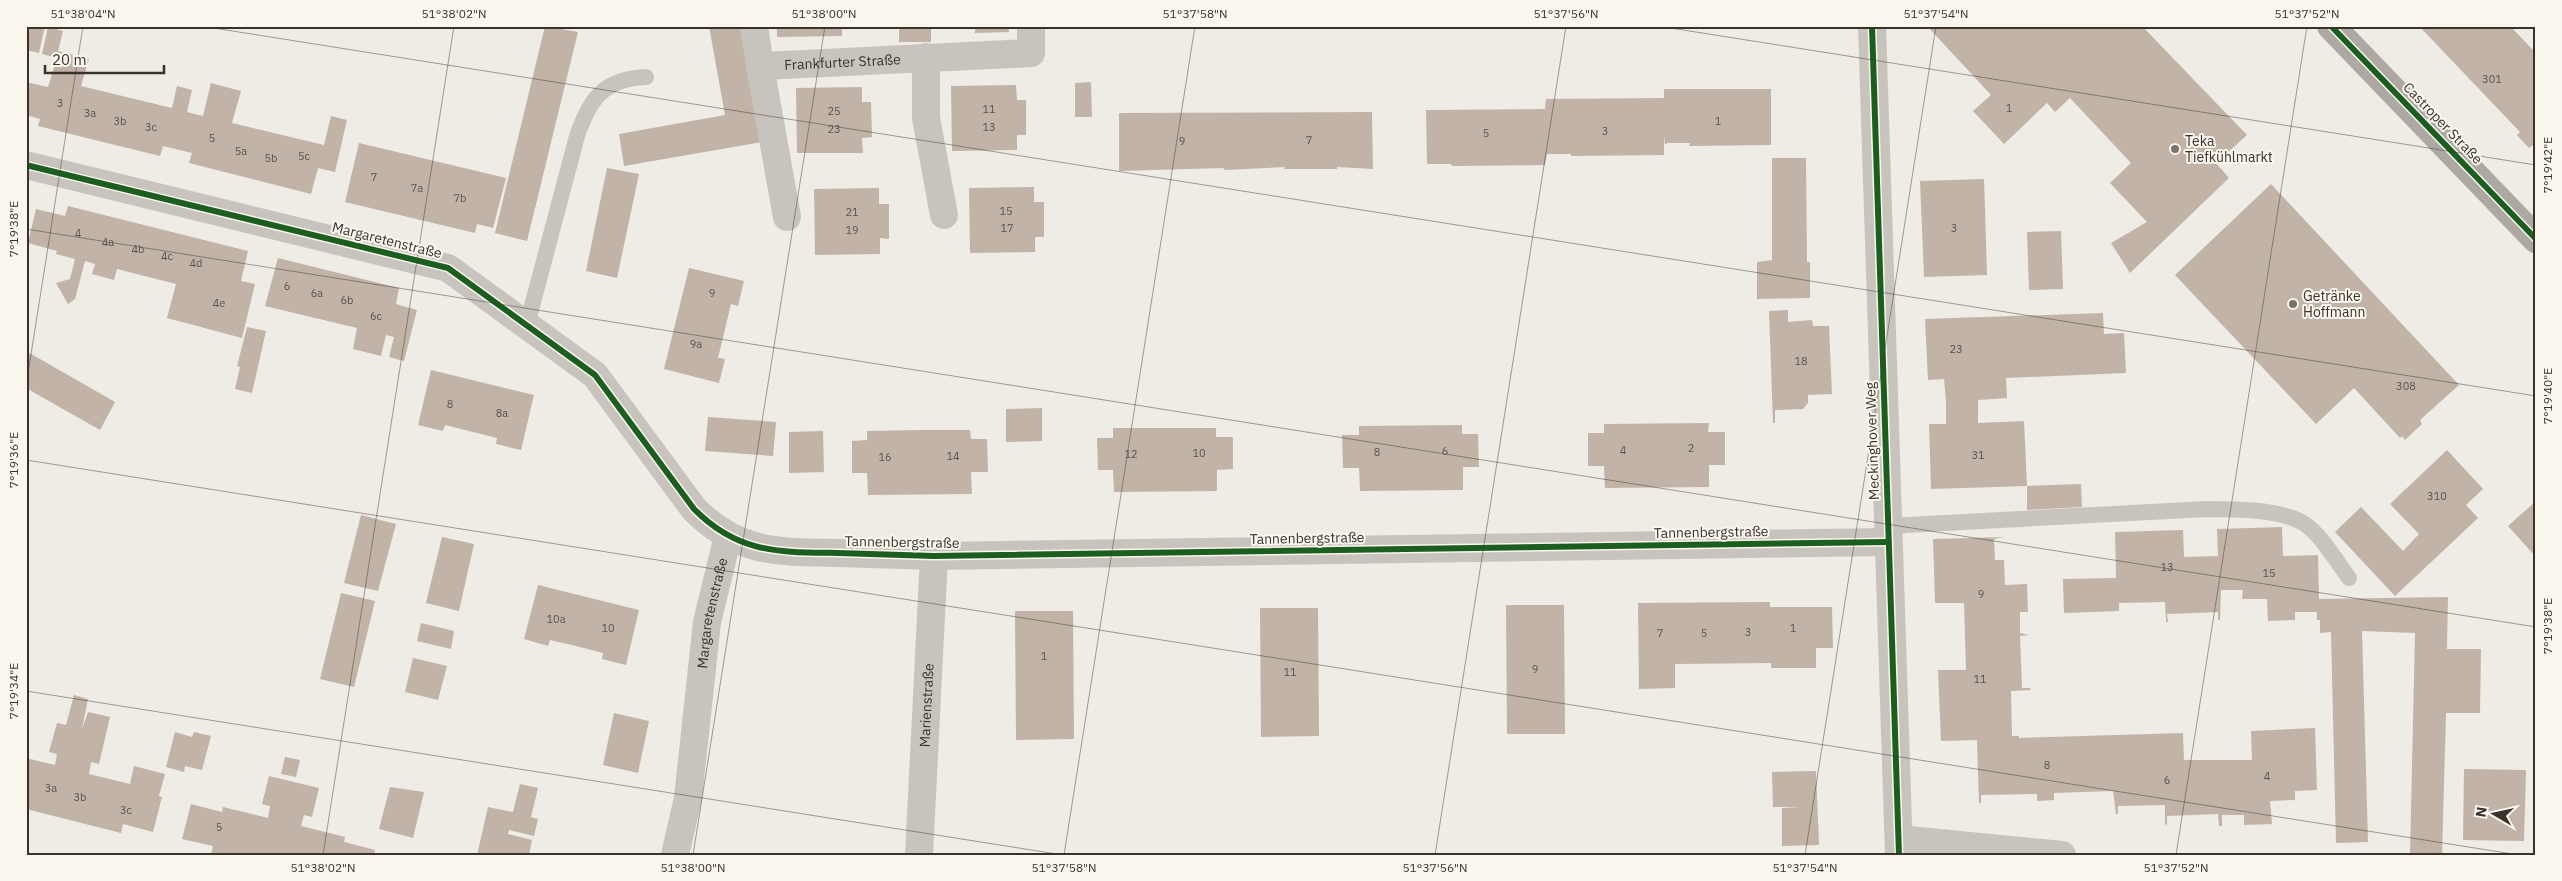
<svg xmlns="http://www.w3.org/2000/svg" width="2562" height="881" font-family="'IBM Plex Sans',sans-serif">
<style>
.building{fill:#c1b3a7}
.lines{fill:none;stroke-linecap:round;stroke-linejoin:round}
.lane{stroke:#c8c4bd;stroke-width:16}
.street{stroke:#c8c4bd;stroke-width:28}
.primary{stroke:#ada8a2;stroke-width:28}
.cycleway-casing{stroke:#faf6ee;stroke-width:9}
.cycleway{stroke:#1b5e20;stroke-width:6}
.ticks{fill:none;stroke:#39322b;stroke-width:1;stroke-opacity:0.45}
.poi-dot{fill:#78736c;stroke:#faf6ee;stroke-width:2}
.labels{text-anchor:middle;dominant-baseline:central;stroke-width:4;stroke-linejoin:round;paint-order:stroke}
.number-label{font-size:11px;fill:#5b524a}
.street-label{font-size:14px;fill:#39322b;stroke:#faf6ee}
.poi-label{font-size:14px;fill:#39322b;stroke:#faf6ee;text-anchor:start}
.neatline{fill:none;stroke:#39322b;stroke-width:2}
.ticks-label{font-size:12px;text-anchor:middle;fill:#39322b}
</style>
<rect width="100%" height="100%" fill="#eeece5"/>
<!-- building -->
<g class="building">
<polygon points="30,26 45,26 39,53 26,50"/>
<polygon points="545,26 578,32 527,241 495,233"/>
<polygon points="709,26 742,26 762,142 624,166 619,134 725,115"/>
<polygon points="777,26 842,26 842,36 777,37"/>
<rect x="899" y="26" width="32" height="16"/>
<polygon points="975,26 1008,26 1009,32 975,33"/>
<polygon points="1927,26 2142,26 2247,135 2216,163 2229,178 2130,273 2111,243 2147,222 2110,183 2131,163 2070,98 2055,112 2047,103 2004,144 1973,111 1991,95"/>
<polygon points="2419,26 2510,26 2536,53 2536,149 2533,145 2529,148 2517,135 2520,132"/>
<polygon points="48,27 63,31 58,51 89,59 81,86 172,108 177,86 192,90 187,112 203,116 211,83 241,91 232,123 324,145 331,116 347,120 335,172 318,168 311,194 189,163 192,153 163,146 160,156 38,126 40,119 26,115 26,82 48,87 57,58 42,54"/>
<polygon points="1091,82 1092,117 1075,117 1075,83"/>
<polygon points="1016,85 1017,100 1026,100 1026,135 1017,135 1017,150 952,151 951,86"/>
<polygon points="862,87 862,102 871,102 872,137 862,138 863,153 797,153 796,88"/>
<polygon points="1664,89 1771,89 1771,145 1689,146 1690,143 1667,143 1665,145 1664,135 1664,155 1571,156 1571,154 1547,154 1545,165 1452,166 1451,164 1427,164 1426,110 1545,109 1546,99 1664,98"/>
<polygon points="1372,112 1373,169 1337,167 1337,169 1284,169 1285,167 1224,170 1224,168 1119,171 1119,113"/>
<polygon points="359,143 506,178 493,228 477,224 475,233 345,202"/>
<polygon points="1772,158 1806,158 1807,262 1810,262 1810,298 1757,299 1757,262 1772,260"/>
<polygon points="607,168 639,174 617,278 586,271"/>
<polygon points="1984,179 1987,275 1924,277 1920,181"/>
<polygon points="2271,184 2459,385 2420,420 2422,424 2405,440 2402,436 2400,438 2354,388 2316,424 2175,275"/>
<polygon points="1034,187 1034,202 1044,202 1044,237 1035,237 1035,252 970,253 969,188"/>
<polygon points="879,188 879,204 889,204 889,239 880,238 880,254 815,255 814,189"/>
<polygon points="68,206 248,251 241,281 255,284 242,338 167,318 176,284 117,269 114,280 92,274 95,264 85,261 75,299 68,304 56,283 70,279 75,259 56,254 57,251 28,243 36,209 65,216"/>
<polygon points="2061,231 2063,289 2029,290 2027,232"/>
<polygon points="278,258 399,288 396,304 417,310 404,361 389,357 394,337 386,335 381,356 353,349 357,328 265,306"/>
<polygon points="689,268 744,281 738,306 731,304 718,358 725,359 719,383 664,369"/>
<polygon points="1788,310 1788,322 1812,320 1813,326 1829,326 1832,394 1808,395 1808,403 1803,409 1775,410 1775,423 1773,423 1769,311"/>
<polygon points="2103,313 2104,334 2124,333 2126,373 2006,378 2007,398 1978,400 1978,423 2024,421 2027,486 2081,484 2082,507 2027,510 2027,486 1931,489 1929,424 1946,424 1946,401 1944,379 1928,380 1925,319"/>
<polygon points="247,327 266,331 252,393 235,389 240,367 237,366"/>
<polygon points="26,351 115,402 100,430 26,388"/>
<polygon points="431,370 534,395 521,450 496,444 497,438 445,425 443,431 418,425"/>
<polygon points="1042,408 1042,441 1006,442 1006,409"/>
<polygon points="708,417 776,422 773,456 705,451"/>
<polygon points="1709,423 1708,432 1725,432 1725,465 1709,465 1709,487 1605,488 1604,466 1588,466 1588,433 1604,433 1604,424"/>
<polygon points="1462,425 1462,434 1478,434 1479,467 1463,467 1463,490 1360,491 1359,468 1343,468 1342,435 1359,435 1359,426"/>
<polygon points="1113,428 1216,428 1216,437 1233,437 1233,469 1217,470 1217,491 1114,492 1113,470 1098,470 1097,438 1113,438"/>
<polygon points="919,430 970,430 971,439 987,439 988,472 971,472 972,494 868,495 867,473 852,473 852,441 867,440 867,431"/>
<polygon points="823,431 824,472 789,473 789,432"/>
<polygon points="2447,450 2483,489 2466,505 2478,518 2395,596 2335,532 2361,507 2403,551 2419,534 2390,504"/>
<polygon points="2536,501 2536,557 2508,526"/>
<polygon points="361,515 396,524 378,591 344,583"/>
<polygon points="2282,527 2283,556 2318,555 2319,599 2448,597 2447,649 2481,649 2480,713 2446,713 2442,855 2410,855 2415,633 2362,631 2368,842 2336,843 2331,632 2320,633 2320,620 2317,620 2317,612 2295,612 2295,620 2268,621 2267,599 2242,599 2243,590 2221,590 2220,620 2218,620 2218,612 2167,614 2168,622 2166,622 2165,602 2119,603 2119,611 2064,613 2063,579 2116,578 2115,532 2183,530 2184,557 2218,556 2217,529"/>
<polygon points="442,537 474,544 459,611 426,603"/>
<polygon points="2004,537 1994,539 1995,560 2004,560 2005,585 2027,584 2028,612 2020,612 2020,633 2029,635 2020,636 2022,688 2030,688 2031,690 2011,691 2012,736 2019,736 2019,738 2183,733 2184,760 2252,760 2251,731 2315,728 2317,790 2295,791 2295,800 2270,801 2272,824 2244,825 2244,815 2222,815 2222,826 2219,826 2218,814 2167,816 2167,824 2165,825 2165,805 2118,806 2118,814 2116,814 2113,791 2054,793 2054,800 2037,801 2037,794 1981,795 1981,803 1979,803 1977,740 1941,741 1938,670 1966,670 1965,636 1964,603 1935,603 1933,539"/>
<polygon points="538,585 639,610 626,665 602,659 603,653 576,646 550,640 548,646 524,639"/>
<polygon points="341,593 375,601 354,687 320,679"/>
<polygon points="1770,602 1770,607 1832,607 1833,648 1816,648 1816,668 1771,668 1771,663 1675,664 1675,688 1639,689 1638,603"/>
<polygon points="1506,605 1564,605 1565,734 1507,734"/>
<polygon points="1260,608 1318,608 1319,736 1261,737"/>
<polygon points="1015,611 1073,611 1074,739 1016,740"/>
<polygon points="421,623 454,631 451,649 417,641"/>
<polygon points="413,658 447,666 438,700 405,692"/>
<polygon points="74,695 88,699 82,729 88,712 110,717 99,764 91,762 89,774 130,784 134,766 165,774 159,796 162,797 153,832 123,824 121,833 26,809 26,758 55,765 57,754 49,752 57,723 66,725"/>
<polygon points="614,713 649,721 638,773 603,765"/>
<polygon points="175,732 192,737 194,732 211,736 202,770 185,766 184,772 166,767"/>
<polygon points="285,757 300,760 296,777 281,774"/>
<polygon points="2464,769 2526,770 2524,841 2463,840"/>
<polygon points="1816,771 1819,845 1782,846 1782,808 1801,807 1773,807 1772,772"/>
<polygon points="269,776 319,788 312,817 304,815 301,826 345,837 344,842 375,850 374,855 211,855 213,846 182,839 191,804 222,812 223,807 268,818 270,806 262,804"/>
<polygon points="520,784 538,788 531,817 538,819 534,836 509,830 508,834 532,840 529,855 477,855 488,807 513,812"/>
<polygon points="390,787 424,792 413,838 379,829"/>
</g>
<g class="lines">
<!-- lane -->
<g class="lane">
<path d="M527 325 577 136C590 98 604 79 646 77"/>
<path d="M1888 526 2207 509C2236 510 2279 508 2305 524 2321 535 2337 562 2349 578"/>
</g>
<!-- street -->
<g class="street">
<polyline points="754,26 760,66"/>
<polyline points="1872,26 1899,855"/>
<polyline points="926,57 926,118 944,215"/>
<path d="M26 165 448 268 595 375 694 509C738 554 780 552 838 553 870 554 902 555 934 556L1888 542"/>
<path id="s1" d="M787 217 760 66 1031 53V26"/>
<polyline points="1899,839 2062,855"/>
<path id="s2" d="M675 855 688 798 707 622 728 536"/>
<path id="s3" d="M919 855 934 556"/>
</g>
<!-- primary -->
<polyline class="primary" points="2331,26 2536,239"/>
<!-- cycleway casing -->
<g class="cycleway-casing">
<g id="cycleway">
<polyline points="1872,26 1899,855"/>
<polyline points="2331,26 2536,239"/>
<path d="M26 165 448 268 595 375 694 509C738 554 780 552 838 553 870 554 902 555 934 556L1888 542"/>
</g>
</g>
<!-- cycleway -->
<use href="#cycleway" class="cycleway"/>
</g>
<!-- ticks -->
<path class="ticks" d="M201 26 2536 396M1658 26 2536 165M26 229 2536 627M26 386 83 26M26 460 2519 855M26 691 1063 855M323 855 454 26M693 855 825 26M1064 855 1195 26M1435 855 1566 26M1805 855 1936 26M2176 855 2307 26"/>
<!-- markers -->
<g class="poi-dot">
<circle cx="2175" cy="149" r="5"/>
<circle cx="2293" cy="304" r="5"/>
</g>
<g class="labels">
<!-- number labels -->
<g class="number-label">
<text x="2492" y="79">301</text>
<text x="60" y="103">3</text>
<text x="2009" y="108">1</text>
<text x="989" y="109">11</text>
<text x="834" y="111">25</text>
<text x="90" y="113">3a</text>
<text x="120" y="121">3b</text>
<text x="1718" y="121">1</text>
<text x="151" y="127">3c</text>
<text x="989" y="127">13</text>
<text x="834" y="129">23</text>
<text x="1605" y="131">3</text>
<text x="1486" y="133">5</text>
<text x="212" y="138">5</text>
<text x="1309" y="140">7</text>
<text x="1182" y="141">9</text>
<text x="241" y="151">5a</text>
<text x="304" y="156">5c</text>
<text x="271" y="158">5b</text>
<text x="374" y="177">7</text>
<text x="417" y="188">7a</text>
<text x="460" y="198">7b</text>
<text x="1006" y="211">15</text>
<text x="852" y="212">21</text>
<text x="1007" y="228">17</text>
<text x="1954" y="228">3</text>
<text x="852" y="230">19</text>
<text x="78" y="233">4</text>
<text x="108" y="242">4a</text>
<text x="138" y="249">4b</text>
<text x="167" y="256">4c</text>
<text x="196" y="263">4d</text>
<text x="287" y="286">6</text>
<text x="317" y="293">6a</text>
<text x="712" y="293">9</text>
<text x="347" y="300">6b</text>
<text x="219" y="303">4e</text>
<text x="376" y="316">6c</text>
<text x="696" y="344">9a</text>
<text x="1956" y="349">23</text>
<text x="1801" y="361">18</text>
<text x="2406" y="386">308</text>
<text x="450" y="404">8</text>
<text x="502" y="413">8a</text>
<text x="1691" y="448">2</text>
<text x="1623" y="450">4</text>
<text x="1445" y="451">6</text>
<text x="1377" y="452">8</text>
<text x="1199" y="453">10</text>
<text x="1131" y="454">12</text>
<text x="1978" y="455">31</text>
<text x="953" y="456">14</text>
<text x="885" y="457">16</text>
<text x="2437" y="496">310</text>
<text x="2167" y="567">13</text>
<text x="2269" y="573">15</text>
<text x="1981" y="594">9</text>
<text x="556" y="619">10a</text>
<text x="608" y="628">10</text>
<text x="1793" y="628">1</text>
<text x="1748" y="632">3</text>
<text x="1660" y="633">7</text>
<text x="1704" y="633">5</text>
<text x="1044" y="656">1</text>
<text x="1535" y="669">9</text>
<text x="1290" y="672">11</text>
<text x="1980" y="679">11</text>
<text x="2047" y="765">8</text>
<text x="2267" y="776">4</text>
<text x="2167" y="780">6</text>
<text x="51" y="788">3a</text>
<text x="80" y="797">3b</text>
<text x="126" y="810">3c</text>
<text x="219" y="827">5</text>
</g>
<!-- street labels -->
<g class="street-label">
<text stroke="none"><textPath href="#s1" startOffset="236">Frankfurter Straße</textPath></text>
<text transform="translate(2443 123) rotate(46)">Castroper Straße</text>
<text transform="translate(387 240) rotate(14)">Margaretenstraße</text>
<text transform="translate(1872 441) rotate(-92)">Meckinghover Weg</text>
<text transform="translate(1711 532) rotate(-1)">Tannenbergstraße</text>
<text transform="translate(1307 538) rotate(-1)">Tannenbergstraße</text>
<text transform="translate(902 542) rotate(1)">Tannenbergstraße</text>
<text stroke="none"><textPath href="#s2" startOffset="245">Margaretenstraße</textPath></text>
<text stroke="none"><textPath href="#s3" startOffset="150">Marienstraße</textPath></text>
</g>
<!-- poi labels -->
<g class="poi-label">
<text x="2185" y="141">Teka<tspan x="2185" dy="16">Tiefkühlmarkt</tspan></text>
<text x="2303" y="296">Getränke<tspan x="2303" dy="16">Hoffmann</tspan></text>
</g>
</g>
<!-- border -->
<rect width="2562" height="881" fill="none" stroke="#faf6ee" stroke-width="55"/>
<!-- north arrow -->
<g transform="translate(2494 814) rotate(279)" stroke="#faf6ee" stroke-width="4" paint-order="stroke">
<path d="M0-4L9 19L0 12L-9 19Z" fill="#39322b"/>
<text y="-8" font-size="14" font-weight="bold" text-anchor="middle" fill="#39322b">N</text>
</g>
<!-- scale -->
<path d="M45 65v8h119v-8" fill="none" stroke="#39322b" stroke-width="2.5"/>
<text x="52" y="65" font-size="15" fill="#39322b" stroke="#faf6ee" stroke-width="4" paint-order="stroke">20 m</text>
<rect x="28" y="28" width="2506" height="826" class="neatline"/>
<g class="ticks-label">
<text x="83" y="18">51°38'04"N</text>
<text x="454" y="18">51°38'02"N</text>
<text x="824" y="18">51°38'00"N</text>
<text x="1195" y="18">51°37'58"N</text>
<text x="1566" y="18">51°37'56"N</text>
<text x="1936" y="18">51°37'54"N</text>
<text x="2307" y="18">51°37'52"N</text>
<text transform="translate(2548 165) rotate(-90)" y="4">7°19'42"E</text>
<text transform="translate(14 229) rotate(-90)" y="4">7°19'38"E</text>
<text transform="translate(2548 396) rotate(-90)" y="4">7°19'40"E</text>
<text transform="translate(14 460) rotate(-90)" y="4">7°19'36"E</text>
<text transform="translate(2548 626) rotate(-90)" y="4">7°19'38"E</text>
<text transform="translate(14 691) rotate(-90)" y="4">7°19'34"E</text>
<text x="323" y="872">51°38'02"N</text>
<text x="693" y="872">51°38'00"N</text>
<text x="1064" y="872">51°37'58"N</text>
<text x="1435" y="872">51°37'56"N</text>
<text x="1805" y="872">51°37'54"N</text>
<text x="2176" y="872">51°37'52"N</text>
</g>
</svg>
